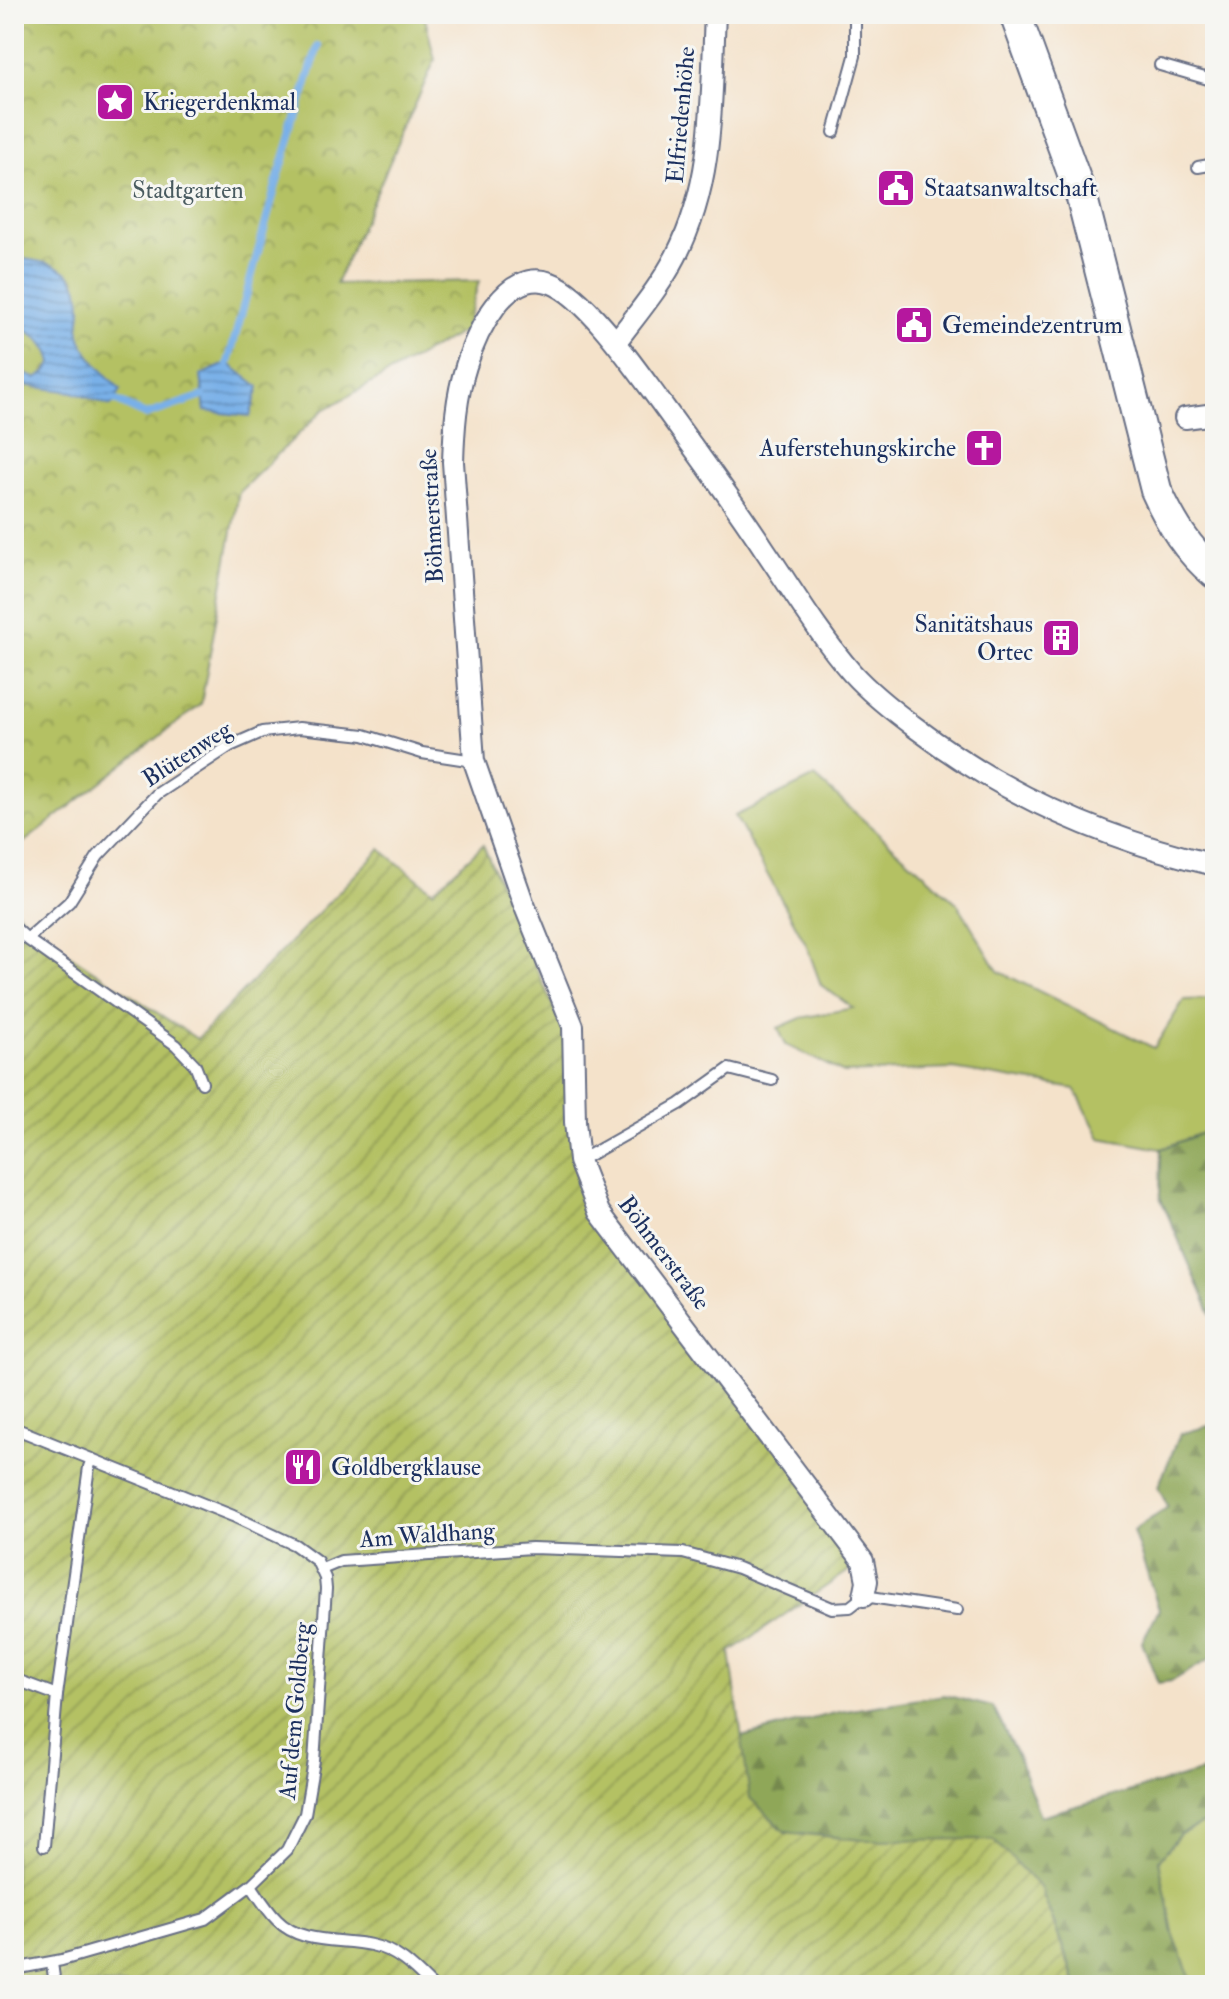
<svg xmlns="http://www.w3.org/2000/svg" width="1229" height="1999" font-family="'IM FELL Double Pica',serif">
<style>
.grass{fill:#b4c163;stroke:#687860;stroke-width:2}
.forest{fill:url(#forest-firs);stroke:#556b5c;stroke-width:2}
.park{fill:url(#park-crowns);stroke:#687860;stroke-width:2}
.garden{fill:url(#garden-furrows);stroke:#687860;stroke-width:2}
.water{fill:url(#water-rules);stroke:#4a70a3;stroke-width:2}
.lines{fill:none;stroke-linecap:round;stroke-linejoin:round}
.stream{stroke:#79b0e8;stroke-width:8}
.lane-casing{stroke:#676e84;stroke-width:14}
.street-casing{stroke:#676e84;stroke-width:24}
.secondary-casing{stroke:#676e84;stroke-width:34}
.lane{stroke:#fff;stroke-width:10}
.street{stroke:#fff;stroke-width:20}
.secondary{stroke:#fff;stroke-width:30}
.labels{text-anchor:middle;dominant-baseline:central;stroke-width:6;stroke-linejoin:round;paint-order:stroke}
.poi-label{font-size:24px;fill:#1b2f5e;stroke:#f6f6f2;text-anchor:start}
.street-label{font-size:24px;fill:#1b2f5e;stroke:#f6f6f2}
.park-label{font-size:24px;fill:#495b60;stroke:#f6f6f2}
</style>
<defs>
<pattern id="forest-firs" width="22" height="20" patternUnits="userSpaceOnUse" patternTransform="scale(2)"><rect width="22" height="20" fill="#8fa759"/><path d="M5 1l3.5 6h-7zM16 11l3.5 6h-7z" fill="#74884d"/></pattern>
<pattern id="park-crowns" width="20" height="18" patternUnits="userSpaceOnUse" patternTransform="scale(2)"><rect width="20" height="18" fill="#b4c163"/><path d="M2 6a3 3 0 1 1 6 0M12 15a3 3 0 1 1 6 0" fill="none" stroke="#929d55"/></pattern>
<pattern id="garden-furrows" width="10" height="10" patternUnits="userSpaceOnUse" patternTransform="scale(2)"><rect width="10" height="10" fill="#b4c163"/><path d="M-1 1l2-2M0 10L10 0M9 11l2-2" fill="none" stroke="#929d55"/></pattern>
<pattern id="water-rules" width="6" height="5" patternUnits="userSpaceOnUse" patternTransform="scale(2)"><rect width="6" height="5" fill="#79b0e8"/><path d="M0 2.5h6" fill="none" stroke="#6290bf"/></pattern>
</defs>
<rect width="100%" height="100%" fill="#f6f6f2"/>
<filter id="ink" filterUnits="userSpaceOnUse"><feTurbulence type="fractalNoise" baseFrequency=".0125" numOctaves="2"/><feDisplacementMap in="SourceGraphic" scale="16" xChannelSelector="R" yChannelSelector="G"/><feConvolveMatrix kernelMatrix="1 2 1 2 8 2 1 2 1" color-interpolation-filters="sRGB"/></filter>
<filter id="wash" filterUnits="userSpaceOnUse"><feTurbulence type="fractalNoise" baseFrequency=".006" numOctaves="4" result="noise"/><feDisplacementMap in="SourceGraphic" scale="32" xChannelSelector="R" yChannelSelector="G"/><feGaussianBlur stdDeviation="1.8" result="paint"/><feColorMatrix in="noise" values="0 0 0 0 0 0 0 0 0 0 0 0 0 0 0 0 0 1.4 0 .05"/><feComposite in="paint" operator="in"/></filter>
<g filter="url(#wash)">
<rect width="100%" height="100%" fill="#f4e2ca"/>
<!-- grass -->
<g class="grass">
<polygon points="815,777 958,904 998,971 1154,1048 1184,1000 1215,999 1215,1128 1161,1149 1100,1138 1075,1089 953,1069 844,1073 786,1045 778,1028 801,1018 853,1008 821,985 806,944 735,816"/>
<polygon points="1215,1818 1215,1985 1193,1985 1173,1933 1158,1860 1180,1834"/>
</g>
<!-- forest -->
<g class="forest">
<polygon points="1215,1128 1215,1323 1160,1197 1161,1149"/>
<polygon points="1215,1424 1215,1656 1172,1681 1158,1683 1142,1642 1159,1609 1133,1531 1168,1507 1158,1487 1180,1434"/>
<polygon points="944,1695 993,1707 1020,1761 1040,1816 1215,1768 1215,1818 1180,1834 1159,1860 1173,1933 1193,1985 1077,1985 1041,1889 861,1840 785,1831 749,1798 741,1737 839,1712"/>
</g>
<!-- park -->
<polygon class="park" points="14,14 424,14 435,60 336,284 479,281 465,330 322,411 239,492 201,704 14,850"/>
<!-- garden -->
<polygon class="garden" points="483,845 565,1034 577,1182 863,1561 730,1652 750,1798 785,1832 861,1840 993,1839 1041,1889 1076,1985 14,1985 14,907 31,929 197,1039 380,849 433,891"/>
<!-- water -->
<g class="water">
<path d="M14 258C47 261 82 266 81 309 81 317 78 327 79 334 83 353 108 377 121 390L111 406 73 392 14 384V370L36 378 45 373 52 363C49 344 32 330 14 327Z"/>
<polygon points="228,363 259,387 250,416 205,411 201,375"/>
</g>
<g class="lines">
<!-- stream -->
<g class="stream">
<polyline points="228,363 276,185 318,46"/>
<polyline points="115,400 146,415 203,396"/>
</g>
</g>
</g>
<g filter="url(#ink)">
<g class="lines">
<!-- lane casing -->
<g class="lane-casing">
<g id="lane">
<polyline points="1160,65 1215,81"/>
<polyline points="834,132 855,56 855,14"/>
<polyline points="1198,167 1215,164"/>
<polyline points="14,927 27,939 176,1045 195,1065 202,1083"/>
<polyline points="27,939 69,902 98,856 157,794 230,746 262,732 299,728 364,735 422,753 474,761"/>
<polyline points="579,1161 680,1104 729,1069 772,1080"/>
<polyline points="14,1428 233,1516 295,1545 317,1561 325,1578 326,1589 314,1761 305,1814 287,1850 251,1885 205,1919 62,1960 14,1969"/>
<polyline points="322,1569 341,1561 532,1548 683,1553 738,1568 832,1608 850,1607 864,1596 957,1610"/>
<polyline points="14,1679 57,1695"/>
<polyline points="44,1846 57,1695 89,1467 92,1459"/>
<path d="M251 1885C259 1897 267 1910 277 1920 301 1945 340 1938 371 1945 396 1950 413 1967 431 1985"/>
<polyline points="52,1963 55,1985"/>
</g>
</g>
<!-- street casing -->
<g class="street-casing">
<g id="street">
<path d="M616 342C637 314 660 287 676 256 715 180 711 97 715 14"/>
<polyline points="1185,418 1215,414"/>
<path d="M864 1596 867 1581 863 1561 599 1212 579 1161 575 1122 573 1026 523 902 474 761 453 462C454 430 456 397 466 366 476 334 506 266 551 283 587 296 640 375 664 407 698 454 733 501 765 550 793 591 819 635 852 673 871 694 893 711 916 728 1004 795 1107 840 1215 865"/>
</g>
</g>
<!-- secondary casing -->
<g class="secondary-casing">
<path id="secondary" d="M1015 14 1082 198 1156 490C1171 523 1187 550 1215 573"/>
</g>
<!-- lane -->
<use href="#lane" class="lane"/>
<!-- street -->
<use href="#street" class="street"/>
<!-- secondary -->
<use href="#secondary" class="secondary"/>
</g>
</g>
<!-- icons -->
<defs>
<g id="sight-square" transform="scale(2)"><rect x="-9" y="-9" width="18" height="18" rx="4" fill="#b5179e" stroke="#f6f6f2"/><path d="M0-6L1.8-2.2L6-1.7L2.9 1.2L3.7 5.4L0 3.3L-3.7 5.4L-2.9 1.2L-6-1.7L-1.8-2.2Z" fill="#fff"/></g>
<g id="civic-square" transform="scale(2)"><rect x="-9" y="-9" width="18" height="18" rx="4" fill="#b5179e" stroke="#f6f6f2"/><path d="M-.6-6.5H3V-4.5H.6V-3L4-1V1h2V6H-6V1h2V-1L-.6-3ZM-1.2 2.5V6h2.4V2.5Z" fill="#fff"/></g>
<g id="church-square" transform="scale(2)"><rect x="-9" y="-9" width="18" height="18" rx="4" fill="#b5179e" stroke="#f6f6f2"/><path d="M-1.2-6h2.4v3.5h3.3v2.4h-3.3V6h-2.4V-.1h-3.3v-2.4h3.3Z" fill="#fff"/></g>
<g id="building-square" transform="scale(2)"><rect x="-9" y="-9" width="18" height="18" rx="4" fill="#b5179e" stroke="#f6f6f2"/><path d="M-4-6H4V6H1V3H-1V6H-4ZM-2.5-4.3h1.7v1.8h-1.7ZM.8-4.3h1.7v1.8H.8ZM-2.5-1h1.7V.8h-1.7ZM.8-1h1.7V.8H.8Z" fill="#fff"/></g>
<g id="restaurant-square" transform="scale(2)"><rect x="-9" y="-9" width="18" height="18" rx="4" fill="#b5179e" stroke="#f6f6f2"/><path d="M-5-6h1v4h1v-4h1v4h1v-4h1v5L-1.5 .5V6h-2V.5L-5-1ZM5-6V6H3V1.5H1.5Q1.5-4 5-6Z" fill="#fff"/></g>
</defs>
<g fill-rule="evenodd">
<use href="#sight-square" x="115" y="102"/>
<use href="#civic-square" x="896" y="188"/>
<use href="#civic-square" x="914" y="325"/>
<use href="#church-square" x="984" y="448"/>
<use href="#building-square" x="1061" y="638"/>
<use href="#restaurant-square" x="303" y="1467"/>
</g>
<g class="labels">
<!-- poi labels -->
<g class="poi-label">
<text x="143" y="102">Kriegerdenkmal</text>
<text x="924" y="188">Staatsanwaltschaft</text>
<text x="942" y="325">Gemeindezentrum</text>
<text x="956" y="448" text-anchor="end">Auferstehungskirche</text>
<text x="1033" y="624" text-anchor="end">Sanitätshaus<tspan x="1033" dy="28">Ortec</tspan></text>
<text x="331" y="1467">Goldbergklause</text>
</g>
<!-- street labels -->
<g class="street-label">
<text transform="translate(681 115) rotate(-85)">Elfriedenhöhe</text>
<text transform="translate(432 516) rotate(-93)">Böhmerstraße</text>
<text transform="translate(187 754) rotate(-33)">Blütenweg</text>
<text transform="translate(664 1253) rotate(53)">Böhmerstraße</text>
<text transform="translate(427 1535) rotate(-4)">Am Waldhang</text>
<text transform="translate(295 1711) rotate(-85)">Auf dem Goldberg</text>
</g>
<!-- park labels -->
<g class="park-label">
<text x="188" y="190">Stadtgarten</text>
</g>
</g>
<!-- margin -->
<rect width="1229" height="1999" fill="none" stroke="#f6f6f2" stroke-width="48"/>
</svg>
